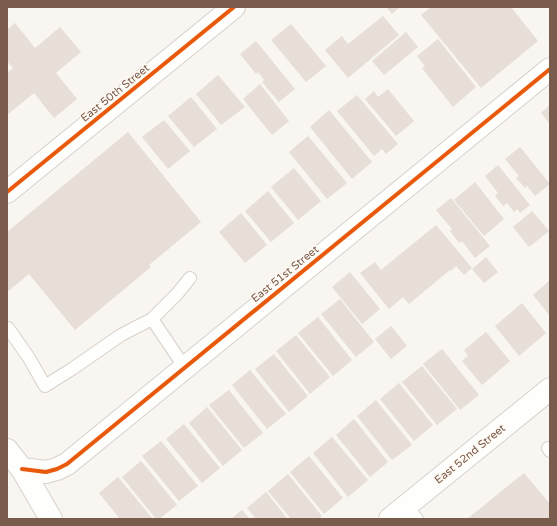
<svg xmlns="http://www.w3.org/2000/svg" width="557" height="526" font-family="'Varela Round',sans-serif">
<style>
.building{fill:#e6ded7}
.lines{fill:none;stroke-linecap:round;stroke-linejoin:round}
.service-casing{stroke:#d7d1cb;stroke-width:14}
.minor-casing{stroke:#d7d1cb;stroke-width:24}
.secondary-casing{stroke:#d9d2cb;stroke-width:24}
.service{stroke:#fefefd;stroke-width:12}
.minor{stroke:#fefefd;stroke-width:22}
.secondary{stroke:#fefefd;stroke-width:22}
.cycleway-casing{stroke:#fffaf3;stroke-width:6}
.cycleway{stroke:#e8590c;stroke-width:4}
.labels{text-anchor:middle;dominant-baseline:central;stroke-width:3;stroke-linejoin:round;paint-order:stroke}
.street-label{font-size:11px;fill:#7a5c4d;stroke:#fffaf3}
</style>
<rect width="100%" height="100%" fill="#f9f5f0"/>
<!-- building -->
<g class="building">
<polygon points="386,7 400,7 392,14"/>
<polygon points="431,7 511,7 538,41 481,88 421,15"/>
<polygon points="383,16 399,35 348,78 325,50 342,36 348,44"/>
<polygon points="15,23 35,48 60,27 81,52 56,73 77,99 54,118 34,93 7,115 7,73 13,68 7,61 7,30"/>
<polygon points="291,24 326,66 306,82 271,40"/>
<polygon points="406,32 418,47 384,75 372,61"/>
<polygon points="438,39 476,87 453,107 422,68 425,66 417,56"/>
<polygon points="256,41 295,89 279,102 262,82 264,80 258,72 256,74 240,54"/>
<polygon points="218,75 245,107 221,125 196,94"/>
<polygon points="260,84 289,121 272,135 243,99"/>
<polygon points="388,89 414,121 396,136 365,99 374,91 378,97"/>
<polygon points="357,95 398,144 386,154 382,149 374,156 337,111"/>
<polygon points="191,97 217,129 194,147 168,116"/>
<polygon points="550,105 550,124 541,113"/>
<polygon points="329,110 372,162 352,179 310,127"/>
<polygon points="164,120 190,151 168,169 142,137"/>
<polygon points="128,132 201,222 149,265 151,267 75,330 29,274 7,292 7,232"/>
<polygon points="308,136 347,183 327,199 289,152"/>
<polygon points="520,147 550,184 535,196 527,186 525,188 516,178 519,176 505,159"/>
<polygon points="498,165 530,205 520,213 517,209 514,212 507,203 503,206 495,196 498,193 485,176"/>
<polygon points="294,168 321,201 298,220 271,187"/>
<polygon points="475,182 504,219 484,236 454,200"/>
<polygon points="268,191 294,223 271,242 245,211"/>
<polygon points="451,198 490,246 475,258 462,241 459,243 450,231 452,229 436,210"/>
<polygon points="532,211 549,231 529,247 513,227"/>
<polygon points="241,213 267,245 245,263 219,232"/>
<polygon points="436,225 472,268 464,275 456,266 451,271 450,270 409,304 403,297 389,309 360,273 375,262 381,270"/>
<polygon points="486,257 498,272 484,283 472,269"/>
<polygon points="350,272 380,309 362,324 332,287"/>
<polygon points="550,280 550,316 533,295"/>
<polygon points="340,299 374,342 356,357 321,314"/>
<polygon points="522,303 546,333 519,356 495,326"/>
<polygon points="318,317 352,360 333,376 298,333"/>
<polygon points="391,326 407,346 391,359 375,339"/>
<polygon points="486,332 510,361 482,385 462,361 468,356 464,350"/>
<polygon points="296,335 330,377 310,394 276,351"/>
<polygon points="442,349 479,395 460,410 423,364"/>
<polygon points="274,354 308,396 289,412 255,369"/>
<polygon points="422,366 457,409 437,425 402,382"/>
<polygon points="250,370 286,414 267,429 232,385"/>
<polygon points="399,383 433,425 414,441 380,399"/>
<polygon points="229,390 263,433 244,448 209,405"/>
<polygon points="376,400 412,445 392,460 357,416"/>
<polygon points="207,407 242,450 223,466 189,423"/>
<polygon points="354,419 388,462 370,477 336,435"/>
<polygon points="184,424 220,468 202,483 166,439"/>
<polygon points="332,437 368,480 348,497 313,453"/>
<polygon points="161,441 198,486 179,501 142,456"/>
<polygon points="309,456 343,498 324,514 290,472"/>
<polygon points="141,461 177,505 159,519 156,519 122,477"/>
<polygon points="524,473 550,504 550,519 467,519"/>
<polygon points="288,474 322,516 319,519 291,519 268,491"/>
<polygon points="118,477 153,519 120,519 99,493"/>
<polygon points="266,492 288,519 256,519 247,508"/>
<polygon points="242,510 250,519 231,519"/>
</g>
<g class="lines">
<!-- service casing -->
<g class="service-casing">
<g id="service">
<polyline points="152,319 185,368"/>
<polyline points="7,329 8,328 29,358 45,386 72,369 121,335 152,319 177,294 190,278"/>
<polyline points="548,448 550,451"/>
<polyline points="406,506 417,519"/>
</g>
</g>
<!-- minor casing -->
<g class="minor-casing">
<g id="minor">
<polyline points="7,192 234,7"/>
<polyline points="22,469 46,472 57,469 67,464 550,69"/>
<polyline points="390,519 550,389"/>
</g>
</g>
<!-- secondary casing -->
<g class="secondary-casing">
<polyline id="secondary" points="7,450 22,469 51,519"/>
</g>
<!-- service -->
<use href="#service" class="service"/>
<!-- minor -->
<use href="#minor" class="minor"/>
<!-- secondary -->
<use href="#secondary" class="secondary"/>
<!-- cycleway casing -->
<g class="cycleway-casing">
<g id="cycleway">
<polyline points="7,192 234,7"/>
<polyline points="22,469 46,472 57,469 67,464 550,69"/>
</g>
</g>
<!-- cycleway -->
<use href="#cycleway" class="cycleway"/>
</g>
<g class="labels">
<!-- street labels -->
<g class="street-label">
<text transform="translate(115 93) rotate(-39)">East 50th Street</text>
<text transform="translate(285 274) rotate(-39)">East 51st Street</text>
<text transform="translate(470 454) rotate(-39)">East 52nd Street</text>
</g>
</g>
<!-- border -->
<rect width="557" height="526" fill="none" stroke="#7a5c4d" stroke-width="16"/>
</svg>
